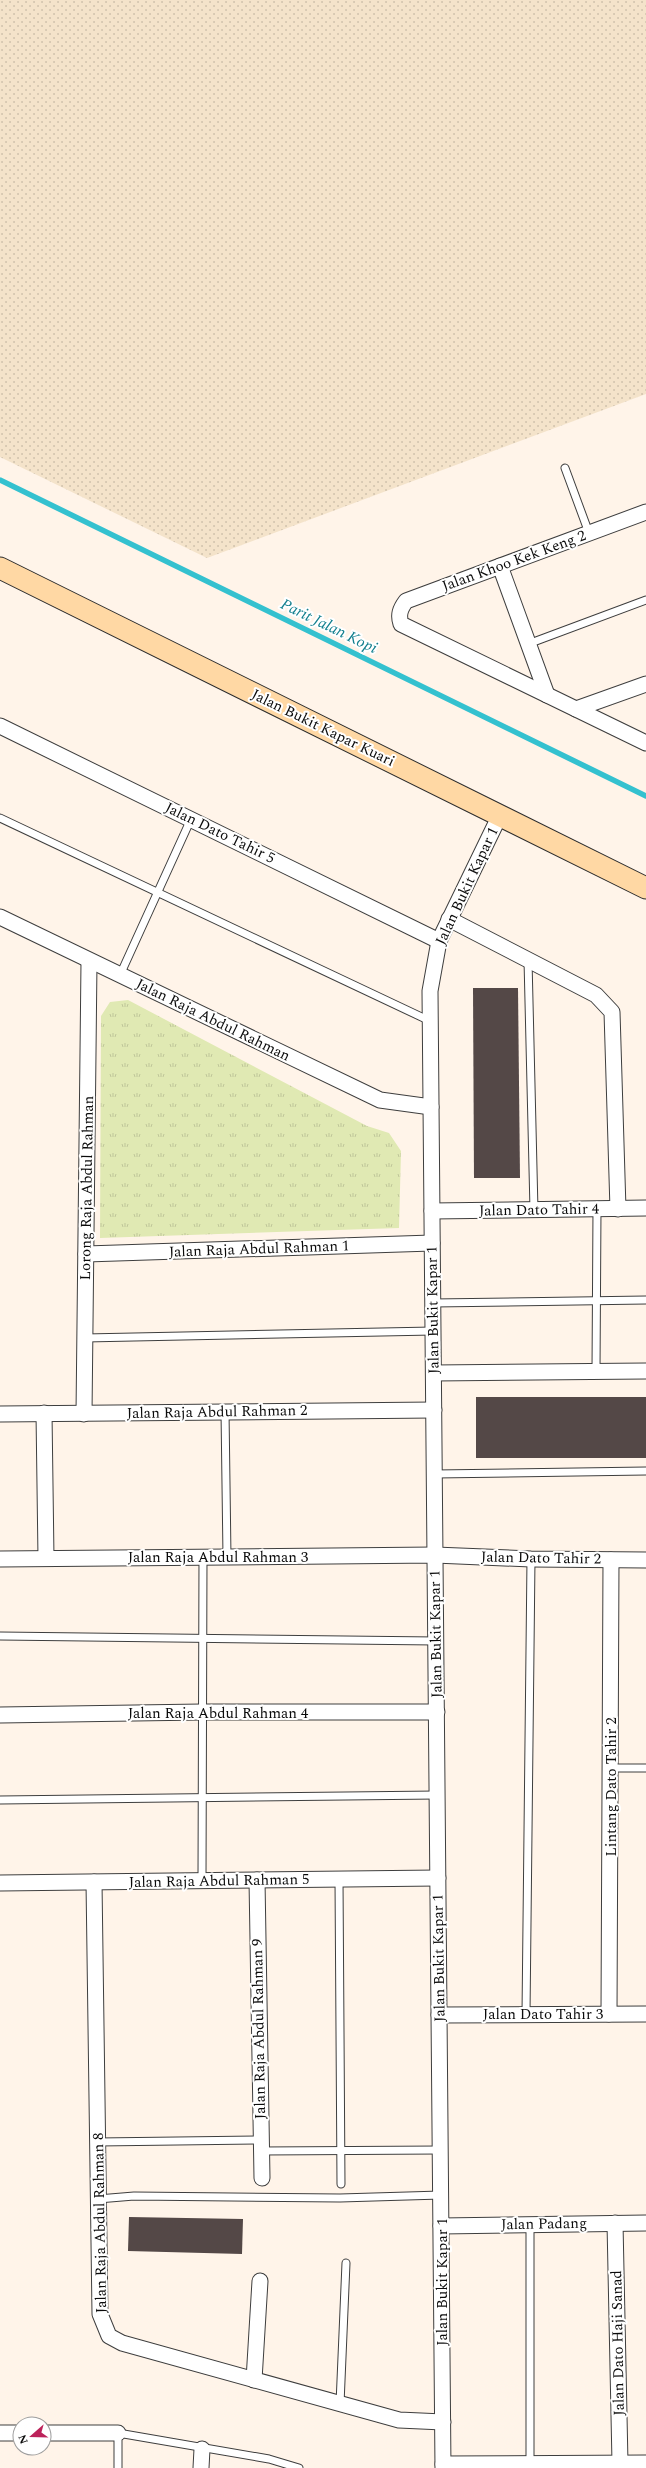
<svg xmlns="http://www.w3.org/2000/svg" width="646" height="2468" font-family="Spectral,serif">
<style>
.farmland{fill:url(#farmland-dots)}
.park{fill:url(#park-tufts)}
.lines{fill:none;stroke-linecap:round;stroke-linejoin:round}
.stream{stroke:#34c1cf;stroke-width:5.5}
.building{fill:#544847}
.lane-casing{stroke:#3e3e3e;stroke-width:9}
.street-casing{stroke:#3e3e3e;stroke-width:17}
.secondary-casing{stroke:#2d2d2d;stroke-width:23}
.lane{stroke:#fff;stroke-width:7}
.street{stroke:#fff;stroke-width:15}
.secondary{stroke:#ffd8a4;stroke-width:21}
.labels{text-anchor:middle;dominant-baseline:central;stroke-width:4;stroke-linejoin:round;paint-order:stroke}
.street-label{font-size:15px;fill:#0b0b0b;stroke:#fff}
.water-label{font-size:16px;font-style:italic;fill:#14808f;stroke:#fff}
</style>
<defs>
<pattern id="farmland-dots" width="8" height="8" patternUnits="userSpaceOnUse"><rect width="8" height="8" fill="#f4e3ca"/><path d="M2 2h.1M6 6h.1" fill="none" stroke="#d0c1ac" stroke-width="1.8" stroke-linecap="round"/></pattern>
<pattern id="park-tufts" width="24" height="20" patternUnits="userSpaceOnUse"><rect width="24" height="20" fill="#e0e9b3"/><path d="M3 7l-1-3M5 7V3M7 7l1-3M15 17l-1-3M17 17v-4M19 17l1-3" fill="none" stroke="#bfc699"/></pattern>
</defs>
<rect width="100%" height="100%" fill="#fff4e9"/>
<!-- farmland -->
<polygon class="farmland" points="0,0 646,0 646,394 207,558 0,457"/>
<!-- park -->
<polygon class="park" points="128,1000 367,1126 389,1133 401,1151 399,1228 100,1238 101,1016 110,1002"/>
<g class="lines">
<!-- stream -->
<polyline class="stream" points="0,480 646,796"/>
</g>
<!-- building -->
<g class="building">
<polygon points="473,988 518,988 520,1178 474,1178"/>
<rect x="476" y="1397" width="170" height="61"/>
<polygon points="129,2217 243,2219 242,2254 128,2251"/>
</g>
<g class="lines">
<!-- lane casing -->
<g class="lane-casing">
<g id="lane">
<polyline points="565,468 589,533"/>
<polyline points="528,644 646,600"/>
<polyline points="0,818 430,1021"/>
<polyline points="528,960 534,1210"/>
<polyline points="120,975 191,819"/>
<polyline points="433,1303 646,1300"/>
<polyline points="85,1338 433,1331"/>
<polyline points="596,1371 597,1209"/>
<polyline points="225,1411 227,1557"/>
<polyline points="435,1474 646,1471"/>
<polyline points="0,1636 436,1641"/>
<polyline points="611,1768 646,1768"/>
<polyline points="0,1800 437,1795"/>
<polyline points="339,1879 341,2184"/>
<polyline points="202,1881 203,1557"/>
<polyline points="526,2014 531,1559"/>
<polyline points="98,2142 261,2140"/>
<polyline points="261,2151 441,2150"/>
<polyline points="98,2199 134,2196 340,2198 441,2195"/>
<polyline points="340,2404 346,2263"/>
<polyline points="530,2463 530,2224"/>
<polyline points="118,2468 118,2433 269,2459 299,2468"/>
</g>
</g>
<!-- street casing -->
<g class="street-casing">
<g id="street">
<path d="M646 512 406 601C400 609 398 615 401 624L646 743"/>
<polyline points="500,566 547,695"/>
<polyline points="576,709 646,684"/>
<polyline points="0,726 439,941"/>
<polyline points="0,917 380,1100 431,1107"/>
<polyline points="449,919 596,995 612,1012 618,1209"/>
<polyline points="432,1211 646,1208"/>
<polyline points="86,1254 432,1243"/>
<polyline points="434,1373 646,1371"/>
<polyline points="44,1413 46,1558"/>
<polyline points="0,1414 434,1410"/>
<polyline points="84,1414 89,962"/>
<polyline points="0,1559 435,1555 531,1559 646,1560"/>
<polyline points="0,1715 202,1712 437,1712"/>
<polyline points="257,1880 262,2178"/>
<polyline points="94,1882 100,2314 109,2336 122,2343 399,2420 443,2422"/>
<polyline points="0,1883 438,1878"/>
<polyline points="609,2014 611,1560"/>
<polyline points="439,2015 646,2014"/>
<polyline points="615,2223 620,2463"/>
<polyline points="441,2226 646,2223"/>
<polyline points="254,2380 260,2281"/>
<polyline points="0,2433 20,2433"/>
<polyline points="44,2433 118,2433"/>
<polyline points="443,2464 646,2463"/>
<polyline points="201,2468 202,2449"/>
<polyline points="443,2468 430,991 439,941 500,815"/>
</g>
</g>
<!-- secondary casing -->
<g class="secondary-casing">
<polyline id="secondary" points="0,568 646,888"/>
</g>
<!-- lane -->
<use href="#lane" class="lane"/>
<!-- street -->
<use href="#street" class="street"/>
<!-- secondary -->
<use href="#secondary" class="secondary"/>
</g>
<g class="labels">
<!-- street labels -->
<g class="street-label">
<text transform="translate(514 561) rotate(-20)">Jalan Khoo Kek Keng 2</text>
<text transform="translate(323 728) rotate(26)">Jalan Bukit Kapar Kuari</text>
<text transform="translate(220 833) rotate(26)">Jalan Dato Tahir 5</text>
<text transform="translate(467 886) rotate(-65)">Jalan Bukit Kapar 1</text>
<text transform="translate(213 1020) rotate(26)">Jalan Raja Abdul Rahman</text>
<text transform="translate(87 1188) rotate(-89)">Lorong Raja Abdul Rahman</text>
<text transform="translate(539 1210) rotate(-1)">Jalan Dato Tahir 4</text>
<text transform="translate(259 1249) rotate(-2)">Jalan Raja Abdul Rahman 1</text>
<text transform="translate(433 1310) rotate(-91)">Jalan Bukit Kapar 1</text>
<text transform="translate(217 1412) rotate(-1)">Jalan Raja Abdul Rahman 2</text>
<text x="218" y="1557">Jalan Raja Abdul Rahman 3</text>
<text transform="translate(541 1558) rotate(1)">Jalan Dato Tahir 2</text>
<text transform="translate(436 1634) rotate(-91)">Jalan Bukit Kapar 1</text>
<text x="218" y="1713">Jalan Raja Abdul Rahman 4</text>
<text transform="translate(611 1787) rotate(-90)">Lintang Dato Tahir 2</text>
<text transform="translate(219 1881) rotate(-1)">Jalan Raja Abdul Rahman 5</text>
<text transform="translate(439 1958) rotate(-91)">Jalan Bukit Kapar 1</text>
<text x="543" y="2014">Jalan Dato Tahir 3</text>
<text transform="translate(259 2029) rotate(-91)">Jalan Raja Abdul Rahman 9</text>
<text transform="translate(100 2223) rotate(-91)">Jalan Raja Abdul Rahman 8</text>
<text transform="translate(544 2224) rotate(-1)">Jalan Padang</text>
<text transform="translate(442 2282) rotate(-90)">Jalan Bukit Kapar 1</text>
<text transform="translate(618 2343) rotate(-91)">Jalan Dato Haji Sanad</text>
</g>
<!-- water labels -->
<g class="water-label">
<text transform="translate(329 626) rotate(26)">Parit Jalan Kopi</text>
</g>
</g>
<!-- north arrow -->
<g transform="translate(32 2436) rotate(250)"><circle r="19" fill="#ffffff" stroke="#9d9d9d"/>
<path d="M0-3L7 15L0 10L-7 15Z" fill="#bc225a"/>
<text y="-6" font-size="11" font-weight="bold" text-anchor="middle" fill="#0b0b0b">N</text>
</g>
</svg>
